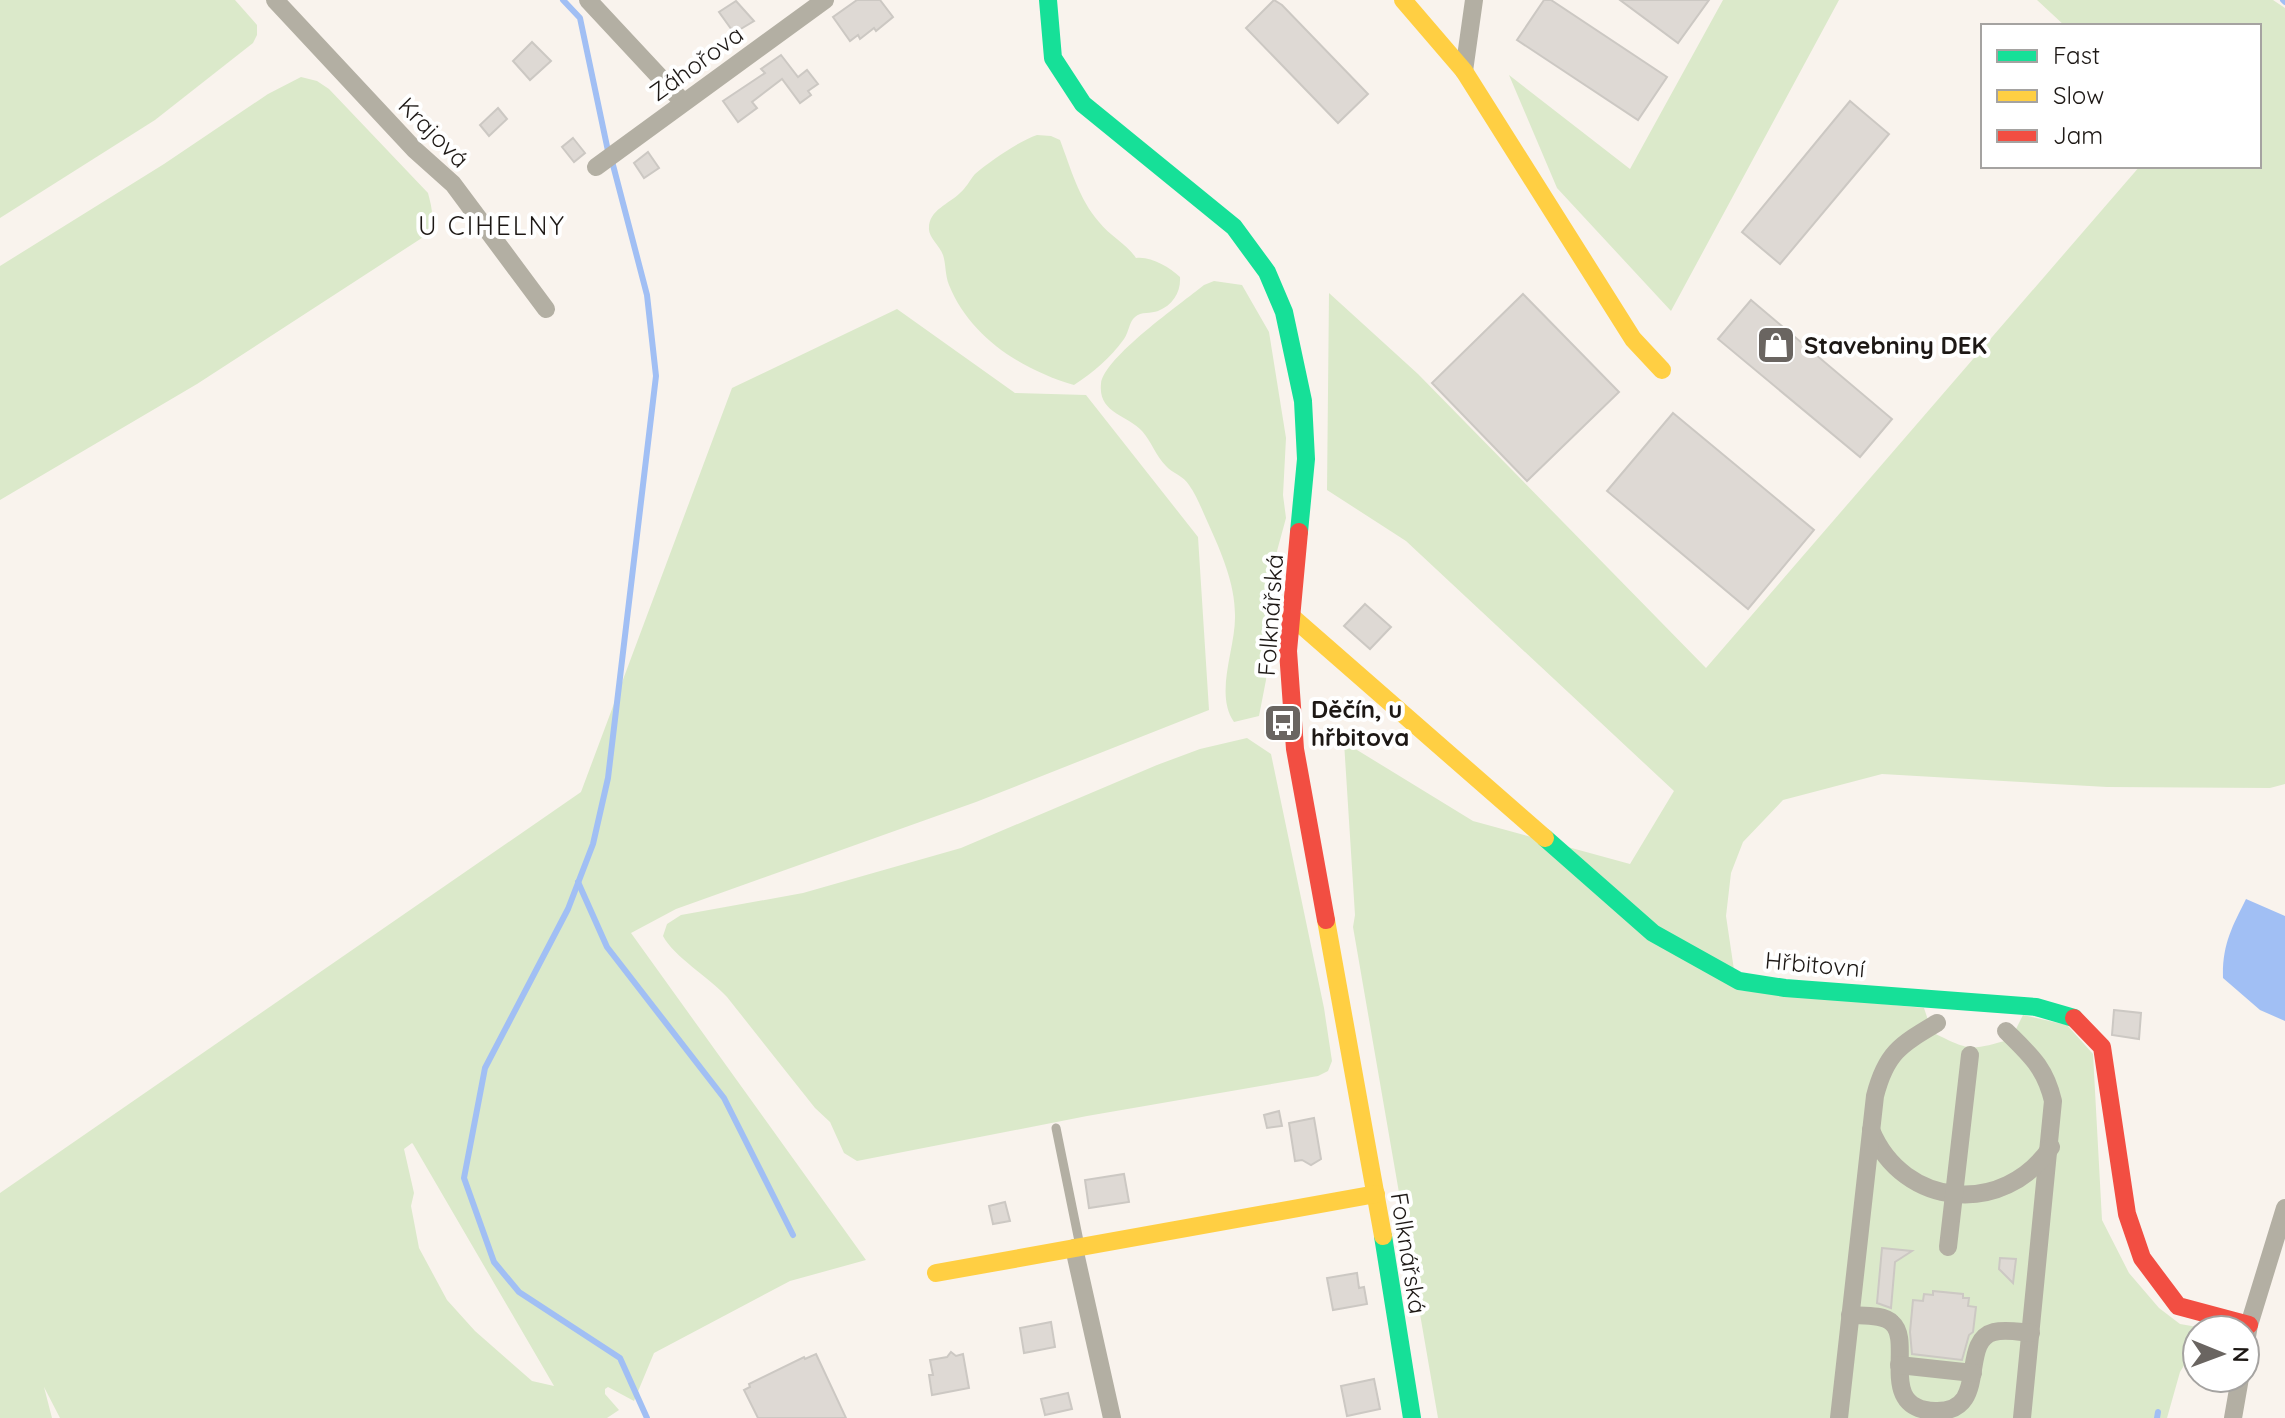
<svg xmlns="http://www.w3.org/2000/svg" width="2285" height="1418" font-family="Quicksand,sans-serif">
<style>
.green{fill:#dbe9ca;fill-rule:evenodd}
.water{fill:#a1bff4}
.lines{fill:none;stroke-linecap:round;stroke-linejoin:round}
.stream{stroke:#a1bff4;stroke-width:6}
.building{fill:#ded9d4;stroke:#ccc8c3;stroke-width:2}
.lane{stroke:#b3afa3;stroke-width:9}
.street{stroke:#b3afa3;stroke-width:18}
.fast{stroke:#16e098;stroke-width:18}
.slow{stroke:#ffcf43;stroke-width:18}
.jam{stroke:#f24e42;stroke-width:18}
.labels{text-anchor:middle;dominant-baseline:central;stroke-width:8;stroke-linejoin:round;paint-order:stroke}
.street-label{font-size:24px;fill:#1d1815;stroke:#fff}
.poi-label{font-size:24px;font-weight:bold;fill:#1d1815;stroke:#fff;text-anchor:start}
.neighbourhood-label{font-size:26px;letter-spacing:2px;fill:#1d1815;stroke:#fff}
</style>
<rect width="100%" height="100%" fill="#f9f3ed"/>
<!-- green -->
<g class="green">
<polygon points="0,0 235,0 257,25 257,35 253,43 155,120 0,218"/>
<polygon points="1723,0 1839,0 1671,311 1557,188 1509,75 1630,169"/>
<path d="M2037 0H2273L2285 8V784L2270 788 2107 787 1882 774 1783 800 1743 842 1731 873 1726 916 1737 990 1924 1008 1932 1032C1969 1051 1970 1051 2011 1039L2023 1015 2067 1025 2093 1054 2102 1220 2129 1273 2159 1308 2180 1324 2209 1329 2197 1330V1344L2180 1372 2167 1418H1438L1353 927 1355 915 1344 742 1473 821 1630 864 1674 791 1406 541 1327 490 1329 293 1418 374 1706 668 2140 166H2259V26H2065Z"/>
<path d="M301 77 317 81 329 89 428 193C432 208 435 220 428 234L197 384 0 500V266L164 164 268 94Z"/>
<path d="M1037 135 1051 136 1060 140C1071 169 1079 199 1099 222 1110 236 1127 244 1136 258 1151 256 1169 267 1180 277 1181 292 1173 305 1158 311 1151 314 1141 311 1135 317 1129 322 1129 332 1124 339 1110 358 1094 372 1074 385 1022 370 970 337 949 285 945 275 946 264 943 255 940 246 928 237 929 228 929 210 949 204 960 193 966 188 970 180 975 174 990 161 1019 141 1037 135Z"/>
<path d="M1214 281 1242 285 1269 332 1286 438 1283 495 1286 518 1277 551 1280 583 1272 600 1267 622 1266 680 1259 716 1234 722C1214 693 1236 648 1235 615 1235 583 1221 552 1208 523 1202 510 1197 496 1189 485 1184 476 1172 473 1166 466 1156 456 1151 441 1142 431 1127 415 1098 413 1101 384 1103 358 1182 303 1204 285Z"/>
<path d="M897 309 1015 393 1086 395 1198 537 1209 710 976 802 676 909 631 933 866 1260 790 1281 654 1353 634 1401 608 1387 605 1389V1394L619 1410 607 1418H60L44 1387 52 1418H0V1193L581 792 732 388ZM412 1143 413 1144 554 1386 532 1381 475 1331 447 1300 419 1248 411 1206 414 1193 404 1149Z"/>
<path d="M1247 738 1271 754 1324 1008 1332 1061 1328 1071 1318 1076 1087 1116 857 1161 844 1153 830 1122 815 1108 727 997C709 977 674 957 663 936L667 924 681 915 803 893 961 848 1157 765 1200 749Z"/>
</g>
<!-- water -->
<path class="water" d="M2246 899 2285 916V1021L2260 1010 2223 978C2222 945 2232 927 2246 899Z"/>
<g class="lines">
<!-- stream -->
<g class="stream">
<polyline points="563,0 580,18 608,151"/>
<polyline points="2283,0 2285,2"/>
<polyline points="613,165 647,295 656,376 608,778 593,844 568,909 485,1068 464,1178 494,1262 519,1292 620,1358 647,1418"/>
<polyline points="578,882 607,947 724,1098 793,1235"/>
<polyline points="2157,1418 2158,1412"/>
</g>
</g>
<!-- building -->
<g class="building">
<polygon points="857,0 880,0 893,17 876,31 874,28 860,39 858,35 850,41 833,17"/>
<polygon points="1274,0 1282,5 1368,94 1338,123 1246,28"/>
<polygon points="1544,0 1551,0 1667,77 1638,120 1517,40"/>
<polygon points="1620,0 1709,0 1678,43"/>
<polygon points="736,1 754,21 734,33 719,12"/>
<polygon points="532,42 551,61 530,80 513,61"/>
<polygon points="781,55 798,77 807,70 818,84 808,91 811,95 800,103 782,79 752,102 757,108 738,122 723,101 765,73 761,69"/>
<polygon points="1850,101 1889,134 1780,264 1742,232"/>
<polygon points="498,108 507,119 489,136 480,125"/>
<polygon points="573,138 585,153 574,162 562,147"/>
<polygon points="648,152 659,168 644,178 634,163"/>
<polygon points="1523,294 1619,392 1527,481 1432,383"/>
<polygon points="1751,300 1892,419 1860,457 1718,339"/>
<polygon points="1673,413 1814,530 1748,609 1607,491"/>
<polygon points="1365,604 1391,627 1370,649 1344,626"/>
<polygon points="2114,1010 2141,1013 2139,1039 2112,1035"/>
<polygon points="1279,1111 1282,1126 1267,1128 1264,1115"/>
<polygon points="1314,1118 1321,1159 1311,1165 1302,1160 1295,1161 1289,1123"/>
<polygon points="1124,1174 1129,1202 1089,1208 1085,1180"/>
<polygon points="1005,1202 1010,1221 993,1224 989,1206"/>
<polygon points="1882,1248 1912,1251 1895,1262 1891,1308 1877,1303"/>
<polygon points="2000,1258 2016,1259 2013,1283 1999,1269"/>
<polygon points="1357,1273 1359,1288 1364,1287 1367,1304 1333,1310 1327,1278"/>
<polygon points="1933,1291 1963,1294 1963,1298 1969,1298 1968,1306 1976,1307 1973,1332 1969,1335 1962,1360 1912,1354 1910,1332 1913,1300 1923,1301 1924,1294 1933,1295"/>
<polygon points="1051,1322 1055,1347 1024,1353 1020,1328"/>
<polygon points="951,1352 956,1356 963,1354 969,1388 932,1395 929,1375 933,1375 930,1360 947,1357"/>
<polygon points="816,1354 846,1418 758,1418 744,1390 750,1387 749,1384 804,1357 805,1359"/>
<polygon points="1374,1379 1380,1409 1347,1416 1341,1386"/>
<polygon points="1068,1393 1072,1409 1045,1415 1041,1399"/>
</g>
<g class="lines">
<!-- lane -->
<polyline class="lane" points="1056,1128 1080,1246"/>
<!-- street -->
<g class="street">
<polyline points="275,0 415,150 453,184 546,309"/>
<polyline points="588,0 683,102"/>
<polyline points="1464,71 1474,0"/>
<polyline points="596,167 825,0"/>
<path d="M2006 1031C2030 1055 2045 1067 2053 1101L2022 1418"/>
<path d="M1871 1130C1903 1208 2004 1217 2051 1147"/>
<polyline points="1948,1247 1970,1055"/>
<polyline points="1074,1248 1112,1418"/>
<path d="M1850 1315C1862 1316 1883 1314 1892 1323 1914 1342 1876 1409 1935 1411 1991 1413 1958 1341 1994 1332 2006 1329 2019 1332 2031 1333"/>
<polyline points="2245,1348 2249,1325 2285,1208"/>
<polyline points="1899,1365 1973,1373"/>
<path d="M1839 1418 1875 1096C1886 1053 1900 1045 1937 1023"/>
<polyline points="2233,1418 2240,1378"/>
</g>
<!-- fast -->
<g class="fast">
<polyline points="1048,0 1053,58 1083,104 1234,227 1267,272 1284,312 1303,401 1306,459 1299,532"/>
<polyline points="1545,838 1653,933 1739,981 1785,988 2036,1007 2074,1018"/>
<polyline points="1383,1236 1412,1418"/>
</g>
<!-- slow -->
<g class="slow">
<polyline points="1403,0 1464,71 1633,339 1662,370"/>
<polyline points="1291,616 1545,838"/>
<polyline points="1326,920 1383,1236"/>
<polyline points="936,1273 1376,1194"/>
</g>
<!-- jam -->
<g class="jam">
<polyline points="1299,532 1288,651 1295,749 1326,920"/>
<polyline points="2074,1018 2102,1047 2127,1214 2142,1258 2178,1306 2249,1325"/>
</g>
</g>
<!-- icons -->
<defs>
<g id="shop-square" transform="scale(2)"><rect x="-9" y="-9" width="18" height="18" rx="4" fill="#6a6561" stroke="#fff"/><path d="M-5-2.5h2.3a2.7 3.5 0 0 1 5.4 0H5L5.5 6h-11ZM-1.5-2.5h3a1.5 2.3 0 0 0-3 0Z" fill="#fff"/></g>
<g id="bus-square" transform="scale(2)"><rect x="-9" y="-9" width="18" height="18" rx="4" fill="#6a6561" stroke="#fff"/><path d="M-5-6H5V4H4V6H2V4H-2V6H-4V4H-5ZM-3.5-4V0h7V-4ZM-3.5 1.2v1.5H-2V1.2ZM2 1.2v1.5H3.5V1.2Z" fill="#fff"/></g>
</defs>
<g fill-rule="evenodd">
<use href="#shop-square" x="1776" y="345"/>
<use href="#bus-square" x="1283" y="723"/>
</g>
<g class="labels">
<!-- street labels -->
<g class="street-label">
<text transform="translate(696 63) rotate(-36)">Záhořova</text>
<text transform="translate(434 132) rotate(45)">Krajová</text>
<text transform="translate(1270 615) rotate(-86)">Folknářská</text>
<text transform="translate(1815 964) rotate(5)">Hřbitovní</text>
<text transform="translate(1409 1253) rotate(81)">Folknářská</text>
</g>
<!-- poi labels -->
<g class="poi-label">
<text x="1804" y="345">Stavebniny DEK</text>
<text x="1311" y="709">Děčín, u<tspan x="1311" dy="28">hřbitova</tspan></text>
</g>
<!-- neighbourhood labels -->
<g class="neighbourhood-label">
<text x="492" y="225">U CIHELNY</text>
</g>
</g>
<!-- legend -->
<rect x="1981" y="24" width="280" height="144" fill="#ffffff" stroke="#a5a3a1" stroke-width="2"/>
<rect x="1997" y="50" width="40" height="12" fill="#16e098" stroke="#a5a3a1" stroke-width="2"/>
<text x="2053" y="64" font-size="24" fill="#1d1815">Fast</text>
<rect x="1997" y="90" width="40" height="12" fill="#ffcf43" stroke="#a5a3a1" stroke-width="2"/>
<text x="2053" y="104" font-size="24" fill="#1d1815">Slow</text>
<rect x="1997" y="130" width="40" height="12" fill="#f24e42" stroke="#a5a3a1" stroke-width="2"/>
<text x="2053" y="144" font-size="24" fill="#1d1815">Jam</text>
<!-- north arrow -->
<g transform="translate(2221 1354) rotate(91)"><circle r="38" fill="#ffffff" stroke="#a5a3a1" stroke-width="2"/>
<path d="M0-6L14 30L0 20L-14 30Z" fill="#6a6561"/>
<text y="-12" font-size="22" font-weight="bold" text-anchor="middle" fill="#1d1815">N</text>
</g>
</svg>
